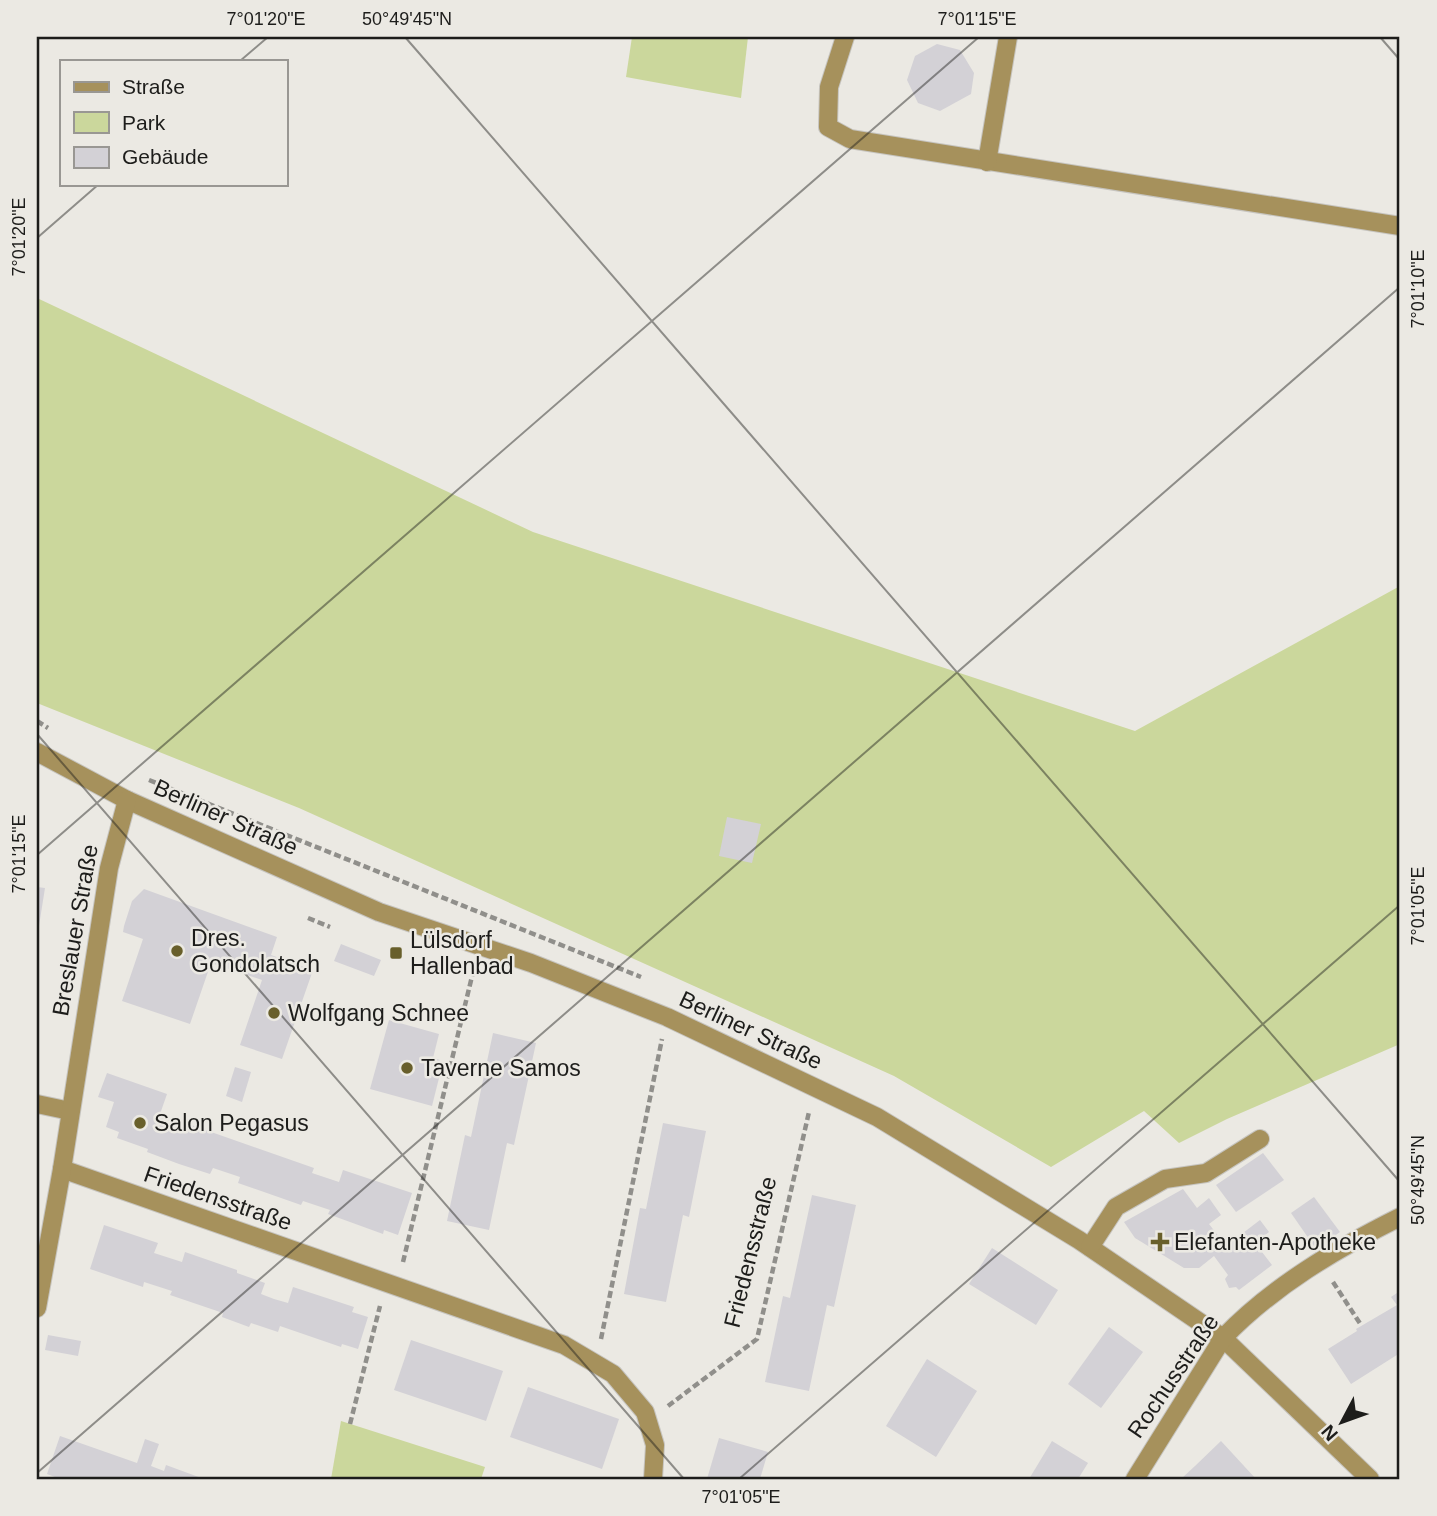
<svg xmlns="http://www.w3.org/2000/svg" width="1437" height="1516" font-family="Arial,sans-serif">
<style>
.green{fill:#cbd79c}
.building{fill:#d3d1d6}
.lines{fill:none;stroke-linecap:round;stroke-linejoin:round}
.minor-casing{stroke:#c6c4bf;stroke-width:20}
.path{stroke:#908f8b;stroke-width:4.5;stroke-dasharray:7 3.5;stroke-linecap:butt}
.minor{stroke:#a6915c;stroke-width:18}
.ticks{fill:none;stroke:#1d1d1b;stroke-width:2;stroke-opacity:0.45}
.poi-dot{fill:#685f2b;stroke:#ebe9e3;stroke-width:2.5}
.labels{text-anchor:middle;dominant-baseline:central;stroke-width:5;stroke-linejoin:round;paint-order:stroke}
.street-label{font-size:23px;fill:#1d1d1b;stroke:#ebe9e3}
.poi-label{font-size:23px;fill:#1d1d1b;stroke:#ebe9e3;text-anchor:start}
.neatline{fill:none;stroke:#1d1d1b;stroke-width:2.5}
.ticks-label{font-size:18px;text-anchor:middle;fill:#1d1d1b}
</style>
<rect width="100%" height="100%" fill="#ebe9e3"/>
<!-- green -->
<g class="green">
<polygon points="632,37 748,37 741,98 626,77"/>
<polygon points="37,298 533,532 1135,731 1400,586 1400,1044 1227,1119 1179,1143 1144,1111 1051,1167 894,1076 299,808 37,703"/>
<polygon points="341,1421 485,1467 481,1479 331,1479"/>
</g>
<!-- building -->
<g class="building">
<polygon points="937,44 960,50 974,73 971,94 940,111 918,103 907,80 915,56"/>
<polygon points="727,817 761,824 752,863 719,856"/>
<polygon points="37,887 45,888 38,932 37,932"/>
<polygon points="144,889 277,937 271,955 313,970 282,1059 240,1045 262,980 211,963 190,1024 122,1001 143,939 123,932 124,926 132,901"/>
<polygon points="341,944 381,960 374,976 334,961"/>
<polygon points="389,1020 439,1034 433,1058 440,1060 435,1077 439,1078 432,1106 370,1089"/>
<polygon points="493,1033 536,1043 514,1145 507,1143 489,1230 447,1221 465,1135 471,1137"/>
<polygon points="235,1067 251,1072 242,1102 226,1096"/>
<polygon points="107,1073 167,1094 160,1114 314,1168 312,1173 339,1182 343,1170 412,1193 398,1235 384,1230 383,1234 328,1214 330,1210 303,1201 301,1205 238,1183 240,1177 213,1168 210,1174 179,1164 147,1152 148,1149 117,1138 119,1132 106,1127 114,1102 98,1097"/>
<polygon points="663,1123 706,1131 689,1217 683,1215 666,1302 624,1294 640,1208 646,1209"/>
<polygon points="1263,1153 1284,1180 1236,1212 1216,1185"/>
<polygon points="1183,1189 1197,1208 1209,1198 1221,1215 1209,1224 1226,1246 1260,1220 1269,1232 1255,1243 1272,1265 1239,1290 1236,1287 1229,1288 1225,1279 1228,1275 1214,1256 1199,1268 1184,1268 1135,1238 1124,1222"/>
<polygon points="812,1195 856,1205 834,1307 827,1305 809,1391 765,1382 783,1296 790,1298"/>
<polygon points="1314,1197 1340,1232 1316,1249 1291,1213"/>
<polygon points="104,1225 158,1243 154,1253 182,1262 185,1252 237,1270 237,1273 265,1283 261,1294 274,1299 288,1303 293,1287 354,1307 352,1312 368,1317 358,1349 342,1344 341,1347 280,1326 278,1332 251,1323 249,1327 222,1317 223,1313 170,1295 172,1291 144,1282 143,1287 90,1269"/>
<polygon points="992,1248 1058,1290 1036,1325 969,1284"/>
<polygon points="1400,1291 1400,1353 1351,1384 1328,1349 1357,1331 1356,1329 1397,1305 1391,1297"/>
<polygon points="1109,1327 1143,1352 1101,1408 1068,1384"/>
<polygon points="48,1335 81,1341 78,1356 45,1350"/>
<polygon points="411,1340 503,1371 486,1421 394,1390"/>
<polygon points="927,1359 977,1391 936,1457 886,1426"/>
<polygon points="528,1387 619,1419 602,1469 510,1437"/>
<polygon points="60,1436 137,1463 145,1439 159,1444 151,1466 164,1471 166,1465 204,1479 60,1479 47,1474"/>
<polygon points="719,1438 768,1452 760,1479 707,1479"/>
<polygon points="1052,1441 1088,1463 1078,1479 1029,1479"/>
<polygon points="1221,1441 1256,1479 1181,1479 1195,1466"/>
</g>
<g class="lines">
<!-- minor casing -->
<g class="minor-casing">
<g id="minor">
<polyline points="845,37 829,87 828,127 850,139 1400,226"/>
<polyline points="987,162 1008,37"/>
<polyline points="37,752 127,800 379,912 531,963 667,1017 877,1117 1079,1240 1223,1338 1370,1479"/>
<polyline points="37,1104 70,1111"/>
<polyline points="62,1169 564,1345 613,1374 645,1412 655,1445 653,1479"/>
<polyline points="1090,1247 1116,1207 1165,1179 1206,1173 1260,1139"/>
<polyline points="37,1308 62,1169 109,868 127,800"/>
<path d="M1135 1479 1223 1338C1273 1286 1336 1249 1400 1217"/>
</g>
</g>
<!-- path -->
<g class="path">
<polyline points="37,721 48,728"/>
<polyline points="149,780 641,977"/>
<polyline points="308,918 330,927"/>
<polyline points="403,1262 474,968"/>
<polyline points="1333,1282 1361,1325"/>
<polyline points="601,1339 662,1039"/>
<polyline points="668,1406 757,1339 809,1112"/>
<polyline points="350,1424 380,1306"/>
</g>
<!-- minor -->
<use href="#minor" class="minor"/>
</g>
<!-- ticks -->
<path class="ticks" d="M405 37 1400 1182M1380 37 1400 60M240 61 268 37M37 238 99 184M37 734 684 1479M37 855 979 37M37 1473 1400 287M739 1479 1400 905"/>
<!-- markers -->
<g class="poi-dot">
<circle cx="177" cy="951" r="7"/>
<rect x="389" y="946" width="14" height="14" rx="3.5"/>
<circle cx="274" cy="1013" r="7"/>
<circle cx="407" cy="1068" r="7"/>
<circle cx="140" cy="1123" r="7"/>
<path d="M1156.5 1231.5h7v7h7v7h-7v7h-7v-7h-7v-7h7z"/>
</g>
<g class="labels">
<!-- street labels -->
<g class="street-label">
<text transform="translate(226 817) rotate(24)">Berliner Straße</text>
<text transform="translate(75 930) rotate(-80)">Breslauer Straße</text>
<text transform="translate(751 1030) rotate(25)">Berliner Straße</text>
<text transform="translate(218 1198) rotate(19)">Friedensstraße</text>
<text transform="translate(750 1252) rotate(-76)">Friedensstraße</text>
<text transform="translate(1173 1376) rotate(-56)">Rochusstraße</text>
</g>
<!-- poi labels -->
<g class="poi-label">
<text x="191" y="938">Dres.<tspan x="191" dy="26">Gondolatsch</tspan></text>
<text x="410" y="940">Lülsdorf<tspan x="410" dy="26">Hallenbad</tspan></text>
<text x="288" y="1013">Wolfgang Schnee</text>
<text x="421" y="1068">Taverne Samos</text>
<text x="154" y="1123">Salon Pegasus</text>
<text x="1174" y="1242">Elefanten-Apotheke</text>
</g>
</g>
<!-- border -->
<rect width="1437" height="1516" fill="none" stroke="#ebe9e3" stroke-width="77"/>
<!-- legend -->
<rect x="60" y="60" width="228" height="126" fill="#ebe9e3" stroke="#999793" stroke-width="2"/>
<rect x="74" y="82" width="35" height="10" fill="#a6915c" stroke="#999793" stroke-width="2"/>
<text x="122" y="94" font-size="21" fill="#1d1d1b">Straße</text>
<rect x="74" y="112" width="35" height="21" fill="#cbd79c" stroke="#999793" stroke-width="2"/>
<text x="122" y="130" font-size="21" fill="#1d1d1b">Park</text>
<rect x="74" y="147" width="35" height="21" fill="#d3d1d6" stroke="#999793" stroke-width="2"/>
<text x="122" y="164" font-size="21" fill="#1d1d1b">Gebäude</text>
<!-- north arrow -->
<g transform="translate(1342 1422) rotate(229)" stroke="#ebe9e3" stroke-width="5" paint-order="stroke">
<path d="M0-5L12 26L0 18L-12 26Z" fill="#1d1d1b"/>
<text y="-10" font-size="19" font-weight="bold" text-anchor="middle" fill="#1d1d1b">N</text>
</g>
<rect x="38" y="38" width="1360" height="1440" class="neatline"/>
<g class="ticks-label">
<text x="266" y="25">7°01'20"E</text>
<text x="407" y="25">50°49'45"N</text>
<text x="977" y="25">7°01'15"E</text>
<text transform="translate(19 237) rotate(-90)" y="6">7°01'20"E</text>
<text transform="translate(1418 289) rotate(-90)" y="6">7°01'10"E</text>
<text transform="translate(19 854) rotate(-90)" y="6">7°01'15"E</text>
<text transform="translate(1418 906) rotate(-90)" y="6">7°01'05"E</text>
<text transform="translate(1418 1180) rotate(-90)" y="6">50°49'45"N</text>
<text x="741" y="1503">7°01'05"E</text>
</g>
</svg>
